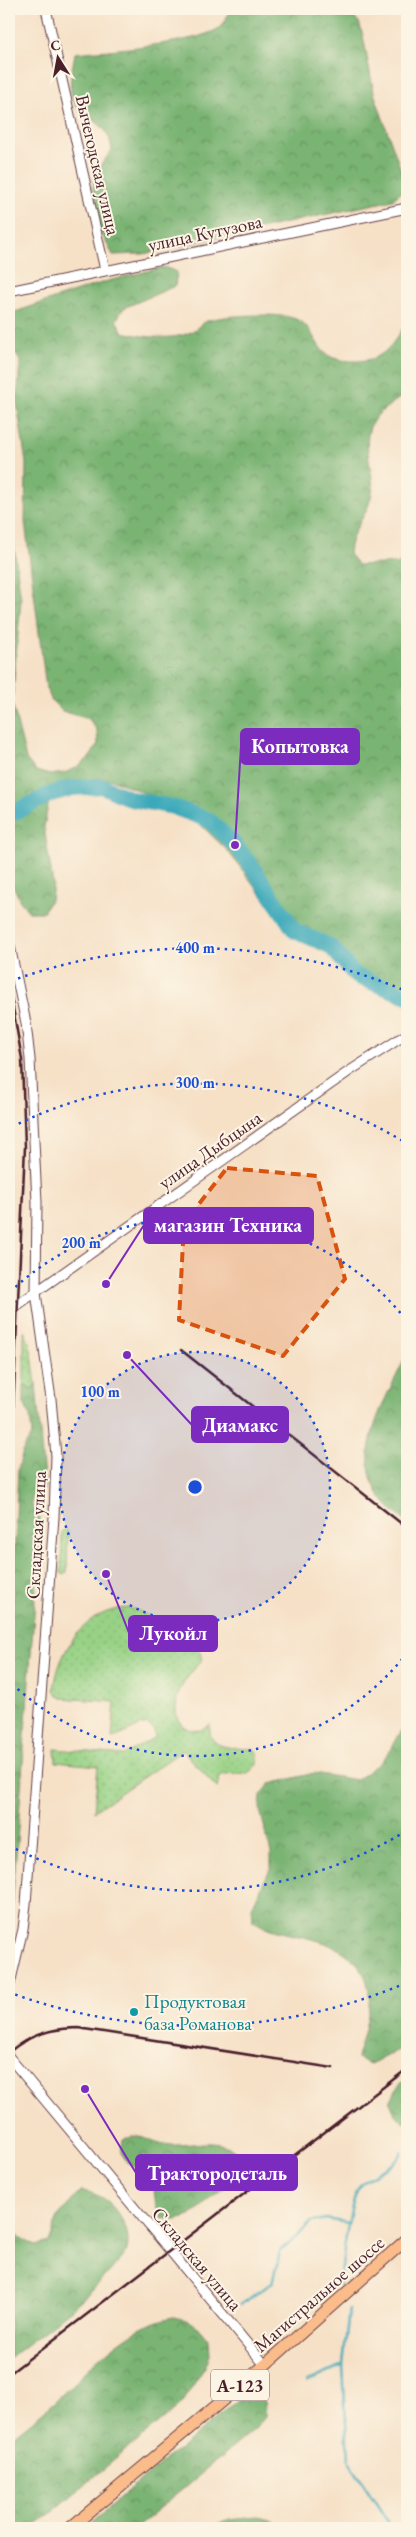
<svg xmlns="http://www.w3.org/2000/svg" width="416" height="2537" font-family="'EB Garamond',serif">
<style>
.grass{fill:url(#grass-dots);stroke:#717858}
.forest{fill:url(#forest-crowns);stroke:#626a4f}
.lines{fill:none;stroke-linecap:round;stroke-linejoin:round}
.stream{stroke:#3ba9b9;stroke-width:2.5}
.river{stroke:#3ba9b9;stroke-width:16}
.minor-casing{stroke:#643c42;stroke-width:11}
.major-casing{stroke:#643c42;stroke-width:13}
.minor{stroke:#fff;stroke-width:9}
.major{stroke:#fabc8b;stroke-width:11}
.rail{stroke:#4a1f2b;stroke-width:2.5}
.marked{fill:#d8530f;fill-opacity:0.2;stroke:#d8530f;stroke-width:4;stroke-dasharray:10 6;stroke-linejoin:round}
.ring{fill:none;stroke:#1d4ed8;stroke-width:2.5;stroke-dasharray:2.5 5}
.culture-dot{fill:#0f9aa8;stroke:#fcf5e5;stroke-width:2}
.labels{text-anchor:middle;dominant-baseline:central;stroke-width:4;stroke-linejoin:round;paint-order:stroke}
.shield{fill:#fcf5e5;stroke:#7f5f63;stroke-width:1}
.shield-label{font-size:18px;font-weight:bold;fill:#4a1f2b}
.street-label{font-size:19px;fill:#4a1f2b;stroke:#fcf5e5}
.culture-label{font-size:19px;fill:#0d838f;stroke:#fcf5e5;text-anchor:start}
.centre{fill:#1d4ed8;stroke:#fcf5e5;stroke-width:2.5}
.ring-label{font-size:15px;text-anchor:middle;font-weight:bold;fill:#1d4ed8;stroke:#fcf5e5;stroke-width:4;stroke-linejoin:round;paint-order:stroke}
.leader{fill:none;stroke:#7b2cbf;stroke-width:2}
.callout-dot{fill:#7b2cbf;stroke:#fcf5e5;stroke-width:2}
.callout{fill:#7b2cbf;stroke:#7b2cbf;stroke-width:2}
.callout-label{font-size:20px;text-anchor:middle;font-weight:bold;fill:#fff}
</style>
<defs>
<pattern id="grass-dots" width="8" height="8" patternUnits="userSpaceOnUse" patternTransform="scale(1.25)"><rect width="8" height="8" fill="#98d286"/><path d="M2 2h.1M6 6h.1" fill="none" stroke="#84b474" stroke-width="1.8" stroke-linecap="round"/></pattern>
<pattern id="forest-crowns" width="20" height="18" patternUnits="userSpaceOnUse" patternTransform="scale(1.25)"><rect width="20" height="18" fill="#7ab473"/><path d="M2 6a3 3 0 1 1 6 0M12 15a3 3 0 1 1 6 0" fill="none" stroke="#66925f"/></pattern>
</defs>
<rect width="100%" height="100%" fill="#fcf5e5"/>
<filter id="ink" filterUnits="userSpaceOnUse"><feTurbulence type="fractalNoise" baseFrequency=".02" numOctaves="2"/><feDisplacementMap in="SourceGraphic" scale="10" xChannelSelector="R" yChannelSelector="G"/><feConvolveMatrix kernelMatrix="1 2 1 2 8 2 1 2 1" color-interpolation-filters="sRGB"/></filter>
<filter id="wash" filterUnits="userSpaceOnUse"><feTurbulence type="fractalNoise" baseFrequency=".0096" numOctaves="4" result="noise"/><feDisplacementMap in="SourceGraphic" scale="20" xChannelSelector="R" yChannelSelector="G"/><feGaussianBlur stdDeviation="1.12" result="paint"/><feColorMatrix in="noise" values="0 0 0 0 0 0 0 0 0 0 0 0 0 0 0 0 0 1.4 0 .05"/><feComposite in="paint" operator="in"/></filter>
<g filter="url(#wash)">
<rect width="100%" height="100%" fill="#f6e1c7"/>
<!-- grass -->
<g class="grass">
<path d="M24 1331C33 1346 33 1367 36 1384L32 1389 24 1384Z"/>
<polygon points="65,1530 68,1532 67,1573 64,1575 61,1573 62,1532"/>
<path d="M128 1608C147 1612 159 1625 173 1637 180 1643 188 1642 195 1646 200 1650 201 1655 202 1660 189 1675 175 1689 176 1711 176 1729 199 1737 210 1724 206 1753 238 1746 255 1750L258 1754V1763C242 1784 237 1768 220 1776L217 1788 183 1750 94 1811 98 1766 56 1762 55 1749 124 1755C126 1754 152 1739 155 1737L154 1729 147 1724C133 1727 125 1735 112 1738L115 1702 61 1698 54 1690C58 1651 85 1609 128 1608Z"/>
</g>
<!-- forest -->
<g class="forest">
<path d="M229 9H328L348 13 359 22 363 36 374 93 403 176V190L393 200 143 254 113 255 100 231 93 188 95 173 112 150C108 115 79 123 72 96 68 82 73 67 75 53 106 50 197 44 219 28 225 24 228 16 229 9Z"/>
<path d="M164 267 177 272 175 286 124 308 116 320 123 332C142 337 173 341 191 332 197 329 201 323 207 321 222 315 266 314 283 316 312 320 308 334 324 352 333 362 355 362 367 360 388 356 396 338 407 322V393C372 417 362 422 370 467 372 478 374 487 371 497 366 519 350 530 349 554L358 565 407 563V1001L320 949 274 911 227 850 178 803 152 796 113 780 99 778 72 783 59 788 49 800 44 827 53 884 51 899 43 912H29L20 901 9 876V508L21 600 12 702 26 759 36 771 50 775 64 773 78 767 90 757 98 744 97 730 89 719 62 711 52 701 46 688 25 522 26 463 17 403 20 361 13 349 9 347V314L104 282Z"/>
<path d="M407 1354V1522C337 1474 379 1414 407 1354Z"/>
<path d="M24 1384 32 1389 36 1384 44 1481V1489L32 1497C31 1509 34 1512 41 1520L9 1949V1686L18 1469 24 1448 32 1434 30 1416 24 1403Z"/>
<path d="M407 1721V2046L370 2064 357 2058C369 2015 385 1972 334 1947 310 1934 280 1937 253 1921L252 1907 271 1867V1853L260 1810 261 1795 270 1784 314 1773 356 1780 380 1763 390 1751Z"/>
<polygon points="407,2077 407,2125 395,2114 390,2102 397,2088"/>
<path d="M137 2136C148 2139 160 2144 171 2145 197 2146 216 2136 239 2153L241 2167 235 2179 190 2216 177 2220 163 2218 156 2207 153 2179 129 2164 121 2153 123 2139Z"/>
<path d="M81 2191C96 2192 110 2201 118 2214 126 2225 130 2236 127 2250 125 2256 117 2262 113 2268 82 2303 46 2330 9 2358V2231L35 2246 49 2242 59 2215Z"/>
<path d="M173 2317 187 2320 200 2329 209 2340 210 2355 205 2367 180 2405 33 2528H9V2439C24 2427 39 2416 53 2403 89 2370 124 2326 173 2317Z"/>
<polygon points="256,2393 266,2403 265,2417 255,2429 136,2528 84,2528 243,2396"/>
<polygon points="258,2516 272,2519 280,2528 213,2528 229,2519"/>
</g>
<g class="lines">
<!-- stream -->
<g class="stream">
<path d="M340 2285C342 2265 349 2199 361 2184 373 2171 395 2170 402 2152"/>
<polyline points="241,2304 272,2283 280,2252 312,2222 326,2219 348,2223"/>
<polyline points="343,2365 348,2460 392,2528"/>
<polyline points="307,2381 343,2365 349,2309"/>
</g>
<!-- river -->
<polyline class="river" points="9,815 51,794 72,788 102,786 131,799 173,807 209,820 235,845 253,868 295,931 330,946 356,976 407,996"/>
</g>
</g>
<g filter="url(#ink)">
<g class="lines">
<!-- minor casing -->
<g class="minor-casing">
<g id="minor">
<polyline points="46,9 105,270"/>
<polyline points="9,291 407,208"/>
<polyline points="9,941 26,1023 30,1059 37,1202 36,1293 51,1399 56,1456 54,1517 26,1904 23,1929 9,1988"/>
<polyline points="9,1311 348,1072 407,1034"/>
<polyline points="9,2057 265,2365"/>
</g>
</g>
<!-- major casing -->
<g class="major-casing">
<polyline id="major" points="70,2528 265,2365 407,2239"/>
</g>
<!-- minor -->
<use href="#minor" class="minor"/>
<!-- major -->
<use href="#major" class="major"/>
<!-- rail -->
<g class="rail">
<polyline points="9,985 22,1059 25,1147 9,1498"/>
<polyline points="181,1350 407,1528"/>
<path d="M9 2052C29 2035 52 2028 78 2028L333 2068"/>
<polyline points="9,2374 407,2069"/>
</g>
</g>
</g>
<!-- marked area -->
<path class="marked" d="M227 1168 317 1176 345 1279 283 1356 179 1320 184 1223Z"/>
<!-- distance rings -->
<circle cx="195" cy="1487" r="135" fill="#1d4ed8" fill-opacity=".12"/>
<g class="ring">
<circle cx="195" cy="1487" r="135"/>
<path d="M407 1653A269 269 0 0 1 10 1682M10 1292A269 269 0 0 1 407 1321"/>
<path d="M406 1831A404 404 0 0 1 12 1847M12 1127A404 404 0 0 1 406 1143"/>
<path d="M406 1983A539 539 0 0 1 11 1993M11 981A539 539 0 0 1 406 991"/>
</g>
<!-- markers -->
<circle class="culture-dot" cx="134" cy="2012" r="5"/>
<g class="labels">
<!-- shield labels -->
<rect class="shield" x="211" y="2369.5" width="58" height="31" rx="4"/>
<g class="shield-label">
<text x="240" y="2385">А-123</text>
</g>
<!-- street labels -->
<g class="street-label">
<text transform="translate(98 165) rotate(77)">Вычегодская улица</text>
<text transform="translate(205 233) rotate(-12)">улица Кутузова</text>
<text transform="translate(210 1150) rotate(-35)">улица Дыбцына</text>
<text transform="translate(36 1535) rotate(-87)">Складская улица</text>
<text transform="translate(197 2259) rotate(50)">Складская улица</text>
<text transform="translate(319 2294) rotate(-41)">Магистральное шоссе</text>
</g>
<!-- culture labels -->
<g class="culture-label">
<text x="144" y="2001">Продуктовая<tspan x="144" dy="22">база Романова</tspan></text>
</g>
</g>
<circle cx="195" cy="1487" r="8" class="centre"/>
<g class="ring-label">
<text x="195" y="953">400 m</text>
<text x="195" y="1088">300 m</text>
<text x="81" y="1248">200 m</text>
<text x="100" y="1397">100 m</text>
</g>
<!-- callouts -->
<path class="leader" d="M235 845L241 746M106 1284L144 1225M127 1355L192 1425M106 1574L129 1633M85 2089L136 2173"/>
<g class="callout-dot">
<circle cx="235" cy="845" r="5"/>
<circle cx="106" cy="1284" r="5"/>
<circle cx="127" cy="1355" r="5"/>
<circle cx="106" cy="1574" r="5"/>
<circle cx="85" cy="2089" r="5"/>
</g>
<g class="callout">
<rect x="241" y="729" width="118" height="35" rx="5"/>
<rect x="144" y="1208" width="169" height="35" rx="5"/>
<rect x="192" y="1407" width="96" height="35" rx="5"/>
<rect x="129" y="1616" width="88" height="35" rx="5"/>
<rect x="136" y="2155" width="161" height="35" rx="5"/>
</g>
<g class="callout-label">
<text x="300" y="753">Копытовка</text>
<text x="228" y="1232">магазин Техника</text>
<text x="240" y="1432">Диамакс</text>
<text x="173" y="1640">Лукойл</text>
<text x="217" y="2180">Трактородеталь</text>
</g>
<!-- margin -->
<rect width="416" height="2537" fill="none" stroke="#fcf5e5" stroke-width="30"/>
<!-- north arrow -->
<g transform="translate(58 58) rotate(349)" stroke="#fcf5e5" stroke-width="4" paint-order="stroke">
<path d="M0-4L9 19L0 12L-9 19Z" fill="#4a1f2b"/>
<text y="-8" font-size="14" font-weight="bold" text-anchor="middle" fill="#4a1f2b">С</text>
</g>
</svg>
